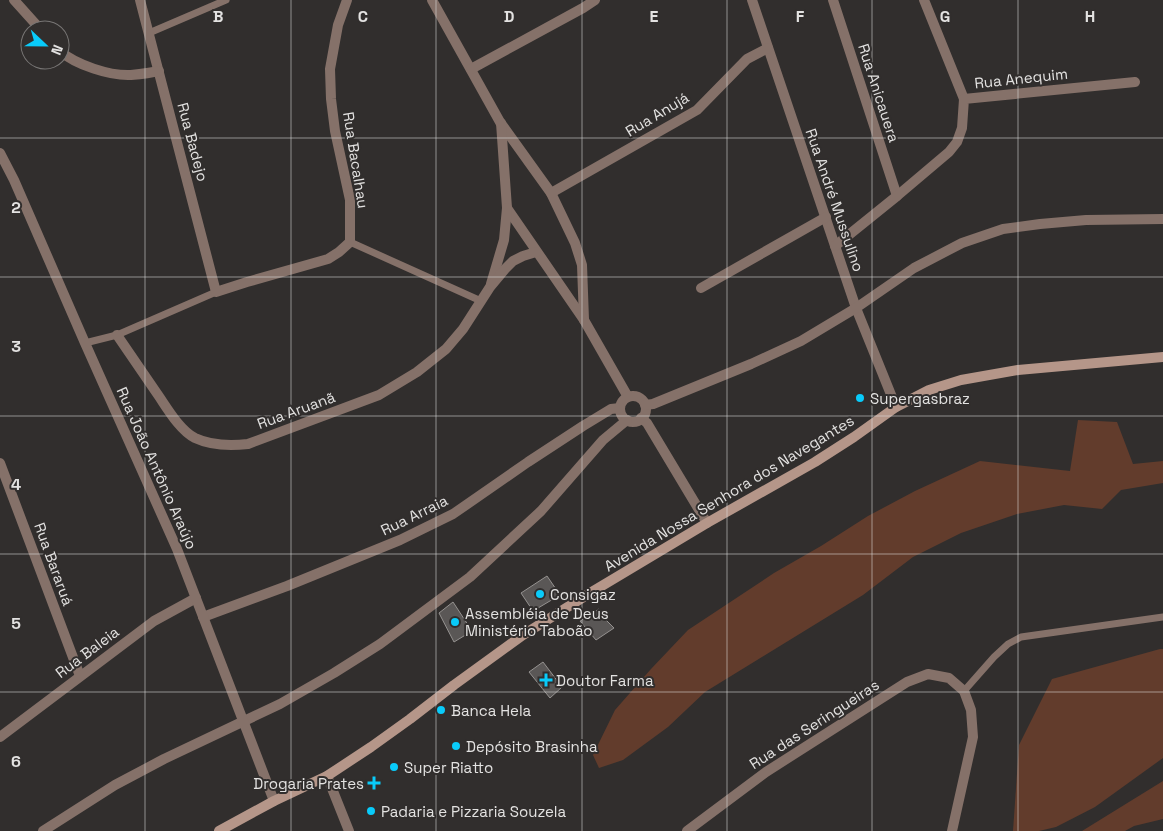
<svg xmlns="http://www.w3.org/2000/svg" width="1163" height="831" font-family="'Space Grotesk',sans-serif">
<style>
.green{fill:#623c2c}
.building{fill:#5a5756;stroke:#959290}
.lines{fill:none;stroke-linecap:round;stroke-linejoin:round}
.service{stroke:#857169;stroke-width:7}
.minor{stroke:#857169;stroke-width:10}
.tertiary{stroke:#857169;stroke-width:10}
.secondary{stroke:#b59689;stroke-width:10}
.grid{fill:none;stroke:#e3e2e1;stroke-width:1;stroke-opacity:0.55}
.poi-dot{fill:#09cbfa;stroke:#312e2d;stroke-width:2}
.labels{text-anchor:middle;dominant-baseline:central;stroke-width:4;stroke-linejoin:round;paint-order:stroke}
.street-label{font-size:15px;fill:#e3e2e1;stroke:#312e2d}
.poi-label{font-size:15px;fill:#e3e2e1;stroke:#312e2d;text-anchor:start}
.grid-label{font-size:16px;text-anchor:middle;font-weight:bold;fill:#e3e2e1;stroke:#312e2d;stroke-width:4;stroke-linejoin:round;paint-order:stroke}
</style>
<rect width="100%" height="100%" fill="#312e2d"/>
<!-- green -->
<g class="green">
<polygon points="1078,420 1117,422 1133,464 1163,461 1163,483 1121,490 1102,509 1064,505 1017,514 961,533 913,557 863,595 705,692 668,727 623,760 599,768 593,755 615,710 651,669 688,630 774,573 821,546 868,516 915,491 980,461 1070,471"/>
<polygon points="1160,649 1163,649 1163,758 1095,807 1056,827 1039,831 1013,831 1019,745 1052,679"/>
<polygon points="1163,781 1163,819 1134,826 1125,831 1082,831"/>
</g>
<!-- building -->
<g class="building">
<polygon points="547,576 560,595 533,611 521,593"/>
<polygon points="453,602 472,631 454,642 439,613"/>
<polygon points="599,609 604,618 614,628 596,640 580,621"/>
<polygon points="543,662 562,687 550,698 529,672"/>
</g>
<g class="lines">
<!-- service -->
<g class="service">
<polyline points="149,33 226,0"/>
<polyline points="350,242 481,301"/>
<polyline points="85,343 117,335 216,292"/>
<polyline points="964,691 994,657 1008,644 1021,637 1163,617"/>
</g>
<!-- minor -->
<g class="minor">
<polyline points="14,0 41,30"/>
<polyline points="140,0 216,292 247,282 328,259 339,252 350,242 350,200 335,131 331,99 330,69 338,25 347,0"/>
<polyline points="432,0 500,122 551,193 575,243 582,265 584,320"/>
<polyline points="752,0 856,308 896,407"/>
<polyline points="833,0 897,196"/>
<polyline points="924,0 964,99"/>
<path d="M60 51C76 65 110 76 131 75 141 74 150 73 159 71"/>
<polyline points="471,69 583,8 595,0"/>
<polyline points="501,123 507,208 584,320 628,397"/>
<polyline points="551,193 697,110 747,59 768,48"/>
<polyline points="835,246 897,196 949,152 957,142 962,128 964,99 1135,82"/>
<polyline points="491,284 504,240 507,208"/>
<polyline points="701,288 826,217"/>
<path d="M117 335C130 354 143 373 156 392 166 406 179 430 195 438 212 446 230 446 248 444L379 395 417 372 446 349 463 329 490 287 505 269 513 261 523 256 536 252"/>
<circle cx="633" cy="409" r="13"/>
<polyline points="645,405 653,404 751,364 801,341 856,308 914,268 962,243 1003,229 1040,224 1086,220 1163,219"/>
<polyline points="641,418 647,423 707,523"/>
<polyline points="0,463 80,676"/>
<polyline points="203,617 287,586 400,540 453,514 528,462 583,426 611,409 620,408"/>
<polyline points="0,737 154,621 196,598"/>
<polyline points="327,776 349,831"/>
<polyline points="43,831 115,785 164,759 280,704 334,673 380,644 470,577 541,511 603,440 627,420"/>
<polyline points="687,831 766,772 907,682 928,674 949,678 964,691 971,710 973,737 952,831"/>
</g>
<!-- tertiary -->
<polyline class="tertiary" points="0,153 14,180 85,343 177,549 274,801"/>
<!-- secondary -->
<polyline class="secondary" points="219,831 274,801 327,776 371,747 410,719 454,685 523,635 590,593 707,523 815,462 854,437 896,407 929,390 961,380 1018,370 1163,357"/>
</g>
<!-- grid -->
<path class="grid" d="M145 0V831M291 0V831M436 0V831M582 0V831M727 0V831M872 0V831M1018 0V831M0 138H1163M0 277H1163M0 416H1163M0 554H1163M0 692H1163"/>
<!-- markers -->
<g class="poi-dot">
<circle cx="860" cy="398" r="5"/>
<circle cx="540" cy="594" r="5"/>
<circle cx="455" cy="622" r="5"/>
<path d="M543.5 672.5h5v5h5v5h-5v5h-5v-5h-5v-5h5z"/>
<circle cx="441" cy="710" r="5"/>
<circle cx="456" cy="746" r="5"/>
<circle cx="394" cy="767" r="5"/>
<path d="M371.5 775.5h5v5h5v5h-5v5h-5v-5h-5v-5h5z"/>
<circle cx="371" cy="811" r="5"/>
</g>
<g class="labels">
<!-- street labels -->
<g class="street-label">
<text transform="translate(1021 78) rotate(-6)">Rua Anequim</text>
<text transform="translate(879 93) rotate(72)">Rua Anicauera</text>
<text transform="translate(657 114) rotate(-31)">Rua Anujá</text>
<text transform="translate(193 142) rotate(75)">Rua Badejo</text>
<text transform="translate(356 160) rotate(81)">Rua Bacalhau</text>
<text transform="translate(835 200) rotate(71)">Rua André Mussulino</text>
<text transform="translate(296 410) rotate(-20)">Rua Aruanã</text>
<text transform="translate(157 468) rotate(66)">Rua João Antônio Araújo</text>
<text transform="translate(729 493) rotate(-31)">Avenida Nossa Senhora dos Navegantes</text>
<text transform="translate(414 515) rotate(-26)">Rua Arraia</text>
<text transform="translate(54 564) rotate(70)">Rua Bararuá</text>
<text transform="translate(87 652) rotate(-37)">Rua Baleia</text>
<text transform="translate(814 724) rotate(-33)">Rua das Seringueiras</text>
</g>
<!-- poi labels -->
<g class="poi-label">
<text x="870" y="398">Supergasbraz</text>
<text x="550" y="594">Consigaz</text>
<text x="465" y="613">Assembléia de Deus<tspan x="465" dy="17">Ministério Taboão</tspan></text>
<text x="556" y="680">Doutor Farma</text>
<text x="451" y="710">Banca Hela</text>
<text x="466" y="746">Depósito Brasinha</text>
<text x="404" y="767">Super Riatto</text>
<text x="364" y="783" text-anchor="end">Drogaria Prates</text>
<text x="381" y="811">Padaria e Pizzaria Souzela</text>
</g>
</g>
<g class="grid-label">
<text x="218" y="22">B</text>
<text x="363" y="22">C</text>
<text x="509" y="22">D</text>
<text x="654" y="22">E</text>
<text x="800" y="22">F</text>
<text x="945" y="22">G</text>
<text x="1090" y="22">H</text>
<text x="16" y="213">2</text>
<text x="16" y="352">3</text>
<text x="16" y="490">4</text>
<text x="16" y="629">5</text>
<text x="16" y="767">6</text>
</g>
<!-- north arrow -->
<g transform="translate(45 45) rotate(112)"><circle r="24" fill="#312e2d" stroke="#787675"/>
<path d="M0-4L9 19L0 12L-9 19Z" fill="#09cbfa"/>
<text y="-8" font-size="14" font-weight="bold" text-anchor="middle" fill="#e3e2e1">N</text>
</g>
</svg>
